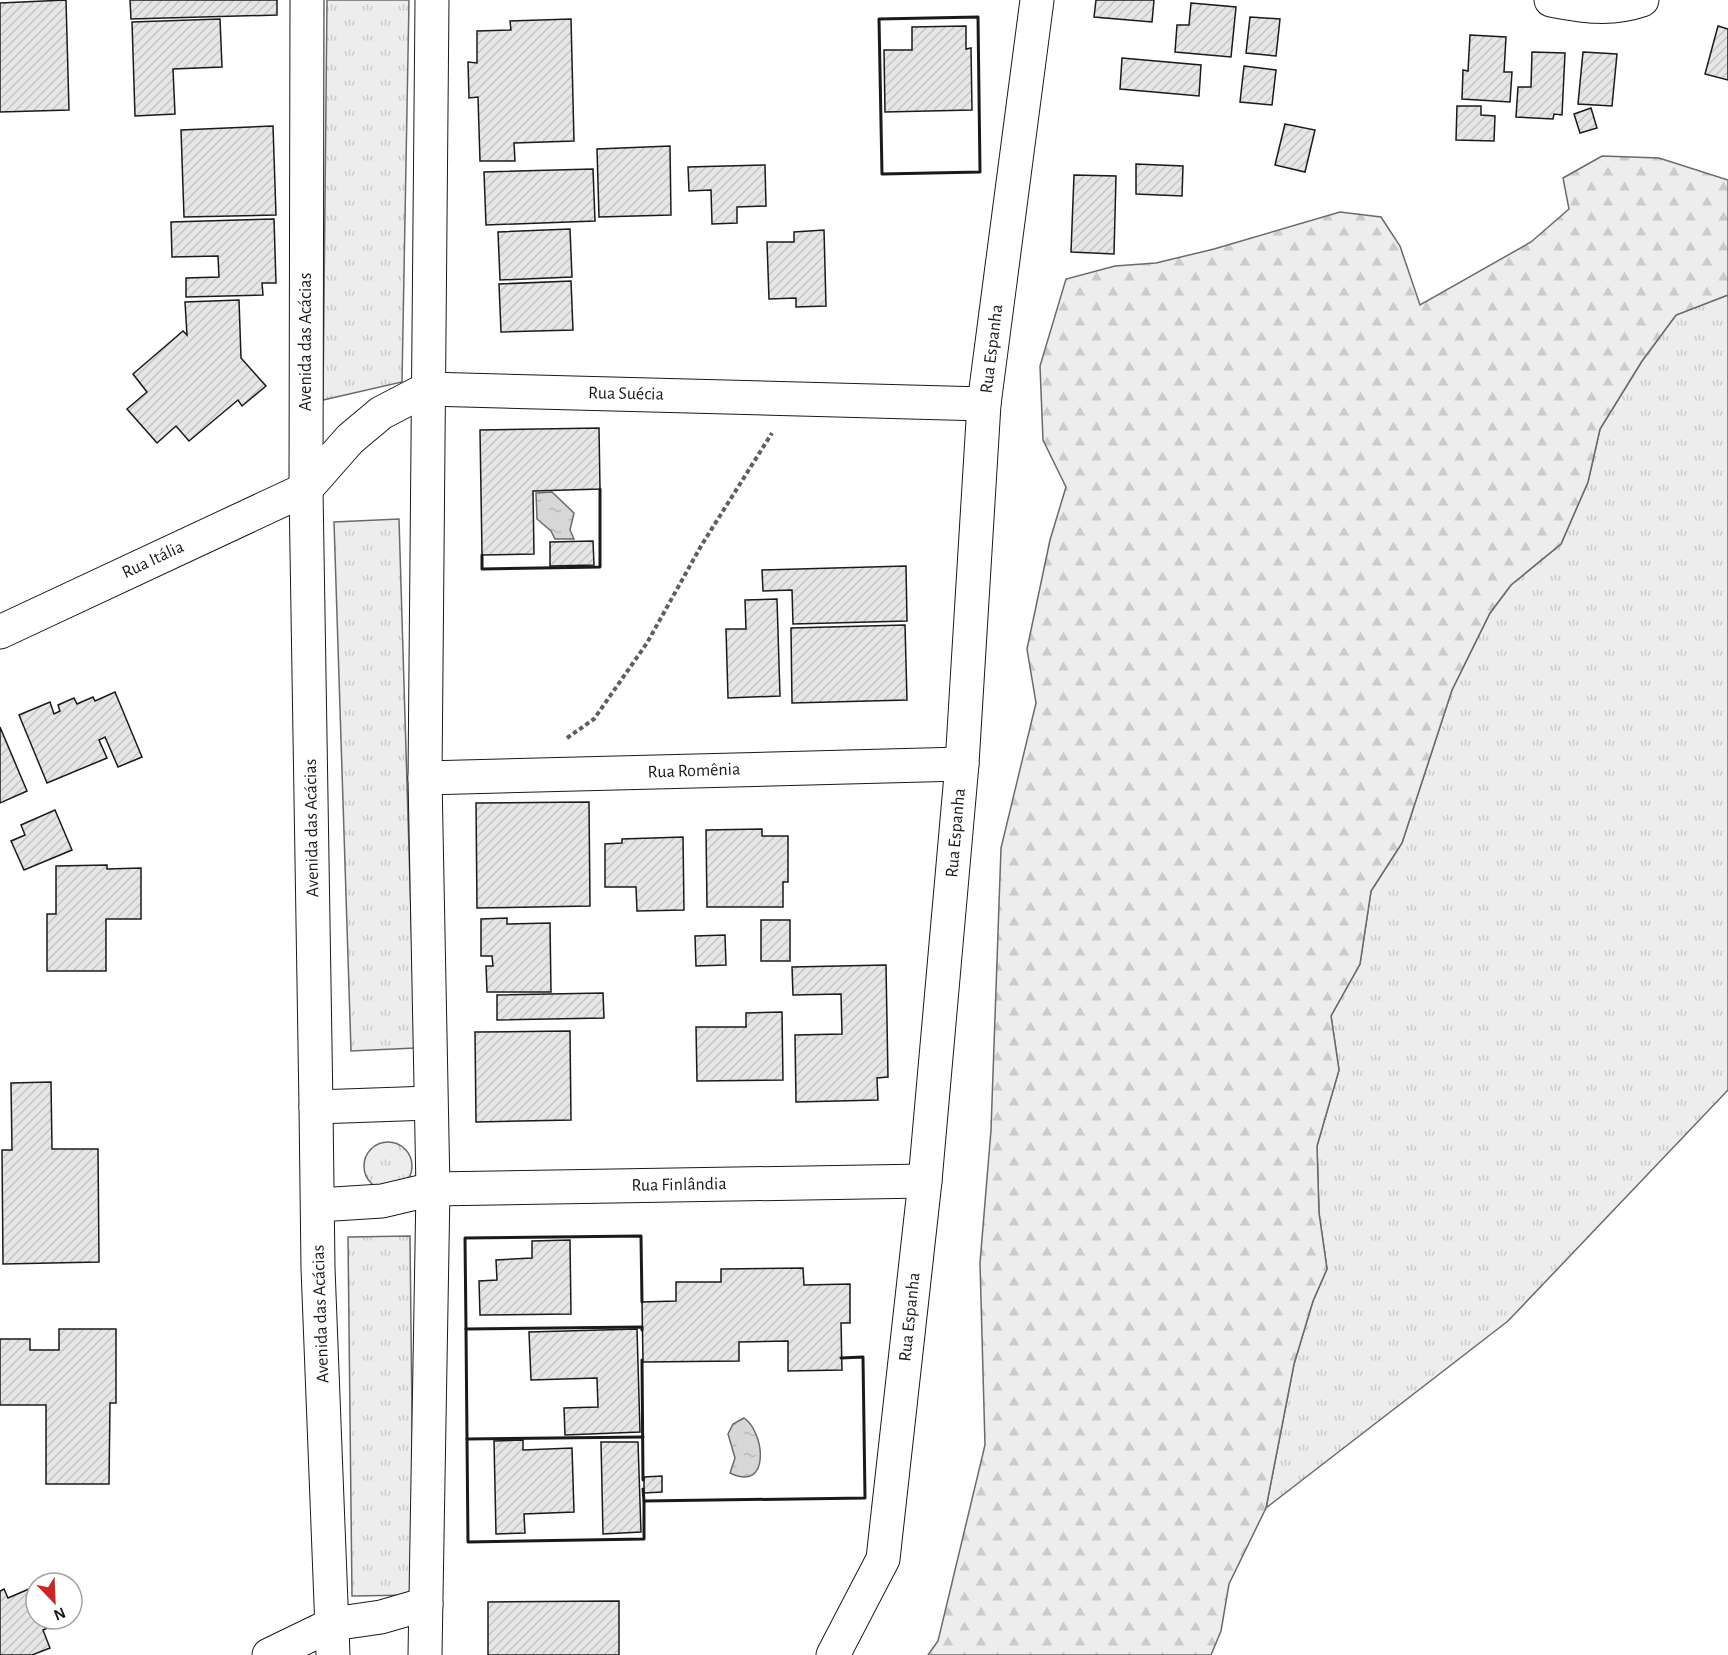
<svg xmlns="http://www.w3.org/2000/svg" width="1728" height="1655" font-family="'Alegreya Sans',sans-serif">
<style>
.grass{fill:url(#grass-tufts);stroke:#6a6a6a;stroke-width:1.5}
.forest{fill:url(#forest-firs);stroke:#6a6a6a;stroke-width:1.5}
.water{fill:url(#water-ripples);stroke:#6a6a6a;stroke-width:1.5}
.building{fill:url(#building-hatch);stroke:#1a1a1a;stroke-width:1.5}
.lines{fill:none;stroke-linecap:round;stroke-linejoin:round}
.minor-casing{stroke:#1a1a1a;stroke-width:35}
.tertiary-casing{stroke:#1a1a1a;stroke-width:35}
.path{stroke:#5f5f5f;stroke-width:4;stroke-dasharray:4.5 3;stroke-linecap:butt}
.minor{stroke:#fff;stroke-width:33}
.tertiary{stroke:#fff;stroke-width:33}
.wall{stroke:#1a1a1a;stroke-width:3}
.labels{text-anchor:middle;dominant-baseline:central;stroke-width:4.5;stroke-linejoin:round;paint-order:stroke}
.street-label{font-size:18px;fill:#1a1a1a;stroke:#fff}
</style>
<defs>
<pattern id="grass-tufts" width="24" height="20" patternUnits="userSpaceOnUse" patternTransform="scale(1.5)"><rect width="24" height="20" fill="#ededed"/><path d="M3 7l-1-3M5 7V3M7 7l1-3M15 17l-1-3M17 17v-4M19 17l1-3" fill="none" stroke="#cbcbcb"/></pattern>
<pattern id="forest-firs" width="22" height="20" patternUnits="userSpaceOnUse" patternTransform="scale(1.5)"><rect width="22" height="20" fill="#ededed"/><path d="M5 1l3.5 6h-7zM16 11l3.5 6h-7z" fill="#cbcbcb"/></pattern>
<pattern id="water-ripples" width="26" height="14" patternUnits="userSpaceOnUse" patternTransform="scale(1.5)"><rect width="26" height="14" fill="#d7d7d7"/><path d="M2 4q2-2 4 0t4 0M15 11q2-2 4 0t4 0" fill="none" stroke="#b8b8b8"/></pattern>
<pattern id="building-hatch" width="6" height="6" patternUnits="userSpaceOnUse" patternTransform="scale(1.5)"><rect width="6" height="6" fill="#e6e6e6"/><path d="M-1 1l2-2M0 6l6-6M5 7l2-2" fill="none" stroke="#c5c5c5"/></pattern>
</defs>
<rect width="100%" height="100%" fill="#fff"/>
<!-- grass -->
<g class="grass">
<polygon points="327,0 409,0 402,382 323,400"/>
<polygon points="1728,295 1728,1090 1508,1321 1266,1508 1294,1364 1313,1301 1327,1269 1319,1213 1317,1146 1339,1070 1331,1016 1360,964 1371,891 1402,843 1452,690 1490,613 1511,585 1561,544 1588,482 1600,429 1642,361 1676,315"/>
<polygon points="399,519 415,1048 351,1051 334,522"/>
<circle cx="388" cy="1166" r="24"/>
<polygon points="410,1236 414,1595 352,1596 348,1237"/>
</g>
<!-- forest -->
<polygon class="forest" points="1602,156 1659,158 1728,180 1728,295 1676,315 1642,361 1600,429 1588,482 1561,544 1511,585 1490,613 1452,690 1402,843 1371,891 1360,964 1331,1016 1339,1070 1317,1146 1319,1213 1327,1269 1313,1301 1294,1364 1266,1508 1229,1584 1221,1631 1211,1655 928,1655 938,1641 985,1445 980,1263 991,1130 1001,848 1036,703 1027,649 1050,540 1066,487 1043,440 1040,366 1066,279 1115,266 1156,263 1214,249 1340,212 1381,217 1400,246 1420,305 1531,242 1569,209 1563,178"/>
<!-- water -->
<g class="water">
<polygon points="552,492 574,513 570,530 574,539 555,539 551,531 537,519 536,493"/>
<path d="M744 1418C765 1432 771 1493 730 1473L735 1458 728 1434 733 1424Z"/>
</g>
<!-- building -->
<g class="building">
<polygon points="66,0 69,110 0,112 0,3"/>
<polygon points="130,0 277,0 277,15 131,19"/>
<polygon points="1096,0 1154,0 1152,22 1094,17"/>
<polygon points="1191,3 1236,7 1231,57 1175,52 1177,25 1189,25"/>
<polygon points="1250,17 1280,19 1276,56 1246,53"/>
<polygon points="220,19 222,67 173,69 175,114 135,116 132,22"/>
<polygon points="571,19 574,141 514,143 515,161 480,161 478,97 469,98 468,62 477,63 477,31 511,30 510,21"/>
<polygon points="966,26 966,49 971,48 972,110 885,112 884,50 912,50 912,27"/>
<polygon points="1718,26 1728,29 1728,80 1705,74"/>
<polygon points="1470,35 1506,37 1504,72 1512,72 1510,102 1462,99 1463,70 1468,71"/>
<polygon points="1532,52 1565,53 1562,115 1554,114 1553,119 1516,117 1518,87 1531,87"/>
<polygon points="1583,52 1617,54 1612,106 1578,104"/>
<polygon points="1122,58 1201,65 1199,96 1120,89"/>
<polygon points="1244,66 1276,70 1272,105 1240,102"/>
<polygon points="1457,106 1481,106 1481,115 1495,116 1494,141 1456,140"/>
<polygon points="1591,108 1597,128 1580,133 1574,114"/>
<polygon points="1285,124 1315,130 1305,172 1275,165"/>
<polygon points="273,126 276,215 184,217 181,130"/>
<polygon points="670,146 671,215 599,217 597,149"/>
<polygon points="1136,164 1183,166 1182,196 1136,194"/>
<polygon points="765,165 766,206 737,207 737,223 712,224 711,190 689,191 688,167"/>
<polygon points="593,169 595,221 486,225 484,172"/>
<polygon points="1074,175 1116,176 1114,254 1071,252"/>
<polygon points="274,219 276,283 262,283 263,295 186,297 186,278 219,277 218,256 172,257 171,222"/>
<polygon points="570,229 572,277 500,280 498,232"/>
<polygon points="824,230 826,306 796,307 796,298 769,299 767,242 794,242 794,232"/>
<polygon points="571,281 573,330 501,332 499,284"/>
<polygon points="239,300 241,358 266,386 242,406 238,400 189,441 176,426 157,443 127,409 147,392 133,374 183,331 187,335 185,302"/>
<polygon points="599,428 600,489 533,491 534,554 482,555 480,430"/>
<polygon points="593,541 594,565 550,566 550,542"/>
<polygon points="906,566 907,621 793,624 792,590 763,591 762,570"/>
<polygon points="777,599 780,696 728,698 726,629 746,629 745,600"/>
<polygon points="905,625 907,700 792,703 791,628"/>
<polygon points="115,692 142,757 118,767 105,737 99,740 107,758 47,783 19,715 50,702 54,714 60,711 58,705 74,698 77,704 93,697 95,701"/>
<polygon points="0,727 27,791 0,803"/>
<polygon points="589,802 590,906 477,908 476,803"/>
<polygon points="55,810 72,850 24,870 11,841 25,835 21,825"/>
<polygon points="762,829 762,836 788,836 788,882 783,882 783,907 707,907 706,830"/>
<polygon points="683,837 684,910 637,911 636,887 605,887 605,844 622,843 622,839"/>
<polygon points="107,865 107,869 141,868 141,919 106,919 106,971 47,971 47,914 56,914 56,866"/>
<polygon points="507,918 507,924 550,923 551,992 487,992 486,966 493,966 492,956 481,956 481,919"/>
<rect x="761" y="920" width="29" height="41"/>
<polygon points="725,935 726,965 696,966 695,936"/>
<polygon points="886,965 888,1077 877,1078 878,1100 796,1102 795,1035 842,1034 841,994 793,995 792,967"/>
<polygon points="603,993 604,1018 497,1020 497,995"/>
<polygon points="782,1012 783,1080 697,1081 696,1027 746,1027 746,1013"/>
<polygon points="570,1031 571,1120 476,1122 475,1032"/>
<polygon points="51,1082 52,1149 98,1149 99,1262 3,1264 2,1150 12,1150 11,1083"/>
<polygon points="570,1240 571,1314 480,1315 479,1281 497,1280 496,1260 532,1258 532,1241"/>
<polygon points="803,1268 804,1285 850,1284 850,1323 841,1323 842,1370 788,1371 788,1341 739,1342 739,1361 643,1362 642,1302 676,1301 676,1282 721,1282 721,1269"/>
<polygon points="59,1329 116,1329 116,1403 110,1403 109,1484 46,1484 46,1405 0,1405 0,1339 30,1339 30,1350 59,1350"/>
<polygon points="637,1329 640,1432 565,1435 564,1408 598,1407 597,1378 531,1380 529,1332"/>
<polygon points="523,1440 523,1450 572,1448 574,1512 524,1514 525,1533 496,1534 494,1441"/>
<polygon points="601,1442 638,1442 641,1532 603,1534"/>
<polygon points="662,1476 662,1492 644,1493 644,1477"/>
<polygon points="36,1586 36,1619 60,1619 62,1622 43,1630 50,1648 32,1655 0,1655 0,1591 4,1589 8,1598"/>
<polygon points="619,1601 619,1655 488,1655 488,1602"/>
</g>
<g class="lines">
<!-- minor casing -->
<g class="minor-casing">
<g id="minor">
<path d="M1551 0C1583 6 1610 11 1642 0"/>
<polyline points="0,632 306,489 350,439 381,413 427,389 984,404"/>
<polyline points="425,778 962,764"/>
<polyline points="318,1205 382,1201 433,1189 925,1181"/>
<polyline points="269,1655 333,1624 381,1617 426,1604"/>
<polyline points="833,1655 883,1559 925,1181 962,764 984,404 1037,0"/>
</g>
</g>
<!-- tertiary casing -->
<g class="tertiary-casing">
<g id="tertiary">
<polyline points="307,0 306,489 316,1107 318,1268 333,1655"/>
<polyline points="316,1107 430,1103"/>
<polyline points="425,1655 433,1189 425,778 432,0"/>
</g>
</g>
<!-- path -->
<polyline class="path" points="567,738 594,719 647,643 701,546 772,433"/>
<!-- minor -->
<use href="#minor" class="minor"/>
<!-- tertiary -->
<use href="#tertiary" class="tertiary"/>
<!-- wall -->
<g class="wall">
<polygon points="978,17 980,172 882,174 879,19"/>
<polyline points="482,555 482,569 600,567 600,489"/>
<polyline points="466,1329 465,1238 641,1236 642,1302"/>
<polyline points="642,1330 642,1327 466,1329 467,1439 643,1437"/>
<polyline points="642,1360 643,1480"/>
<polyline points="467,1439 468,1542 644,1539 644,1501"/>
<polyline points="643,1489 644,1501 865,1498 863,1357 841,1358"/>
</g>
</g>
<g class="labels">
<!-- street labels -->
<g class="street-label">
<text transform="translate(306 342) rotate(-90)">Avenida das Acácias</text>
<text transform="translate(992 349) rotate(-83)">Rua Espanha</text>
<text transform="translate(626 394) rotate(1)">Rua Suécia</text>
<text transform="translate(153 560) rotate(-25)">Rua Itália</text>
<text transform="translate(694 771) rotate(-2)">Rua Romênia</text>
<text transform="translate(312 828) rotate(-91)">Avenida das Acácias</text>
<text transform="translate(956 833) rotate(-85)">Rua Espanha</text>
<text transform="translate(679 1185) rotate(-1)">Rua Finlândia</text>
<text transform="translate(321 1314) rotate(-92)">Avenida das Acácias</text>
<text transform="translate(910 1317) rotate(-84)">Rua Espanha</text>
</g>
</g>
<!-- north arrow -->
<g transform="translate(54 1601) rotate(157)"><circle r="28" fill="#ffffff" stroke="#a3a3a3" stroke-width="1.5"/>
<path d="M0-4.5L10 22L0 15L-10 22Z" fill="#c62828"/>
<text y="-9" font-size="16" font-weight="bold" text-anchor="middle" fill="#1a1a1a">N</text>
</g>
</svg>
